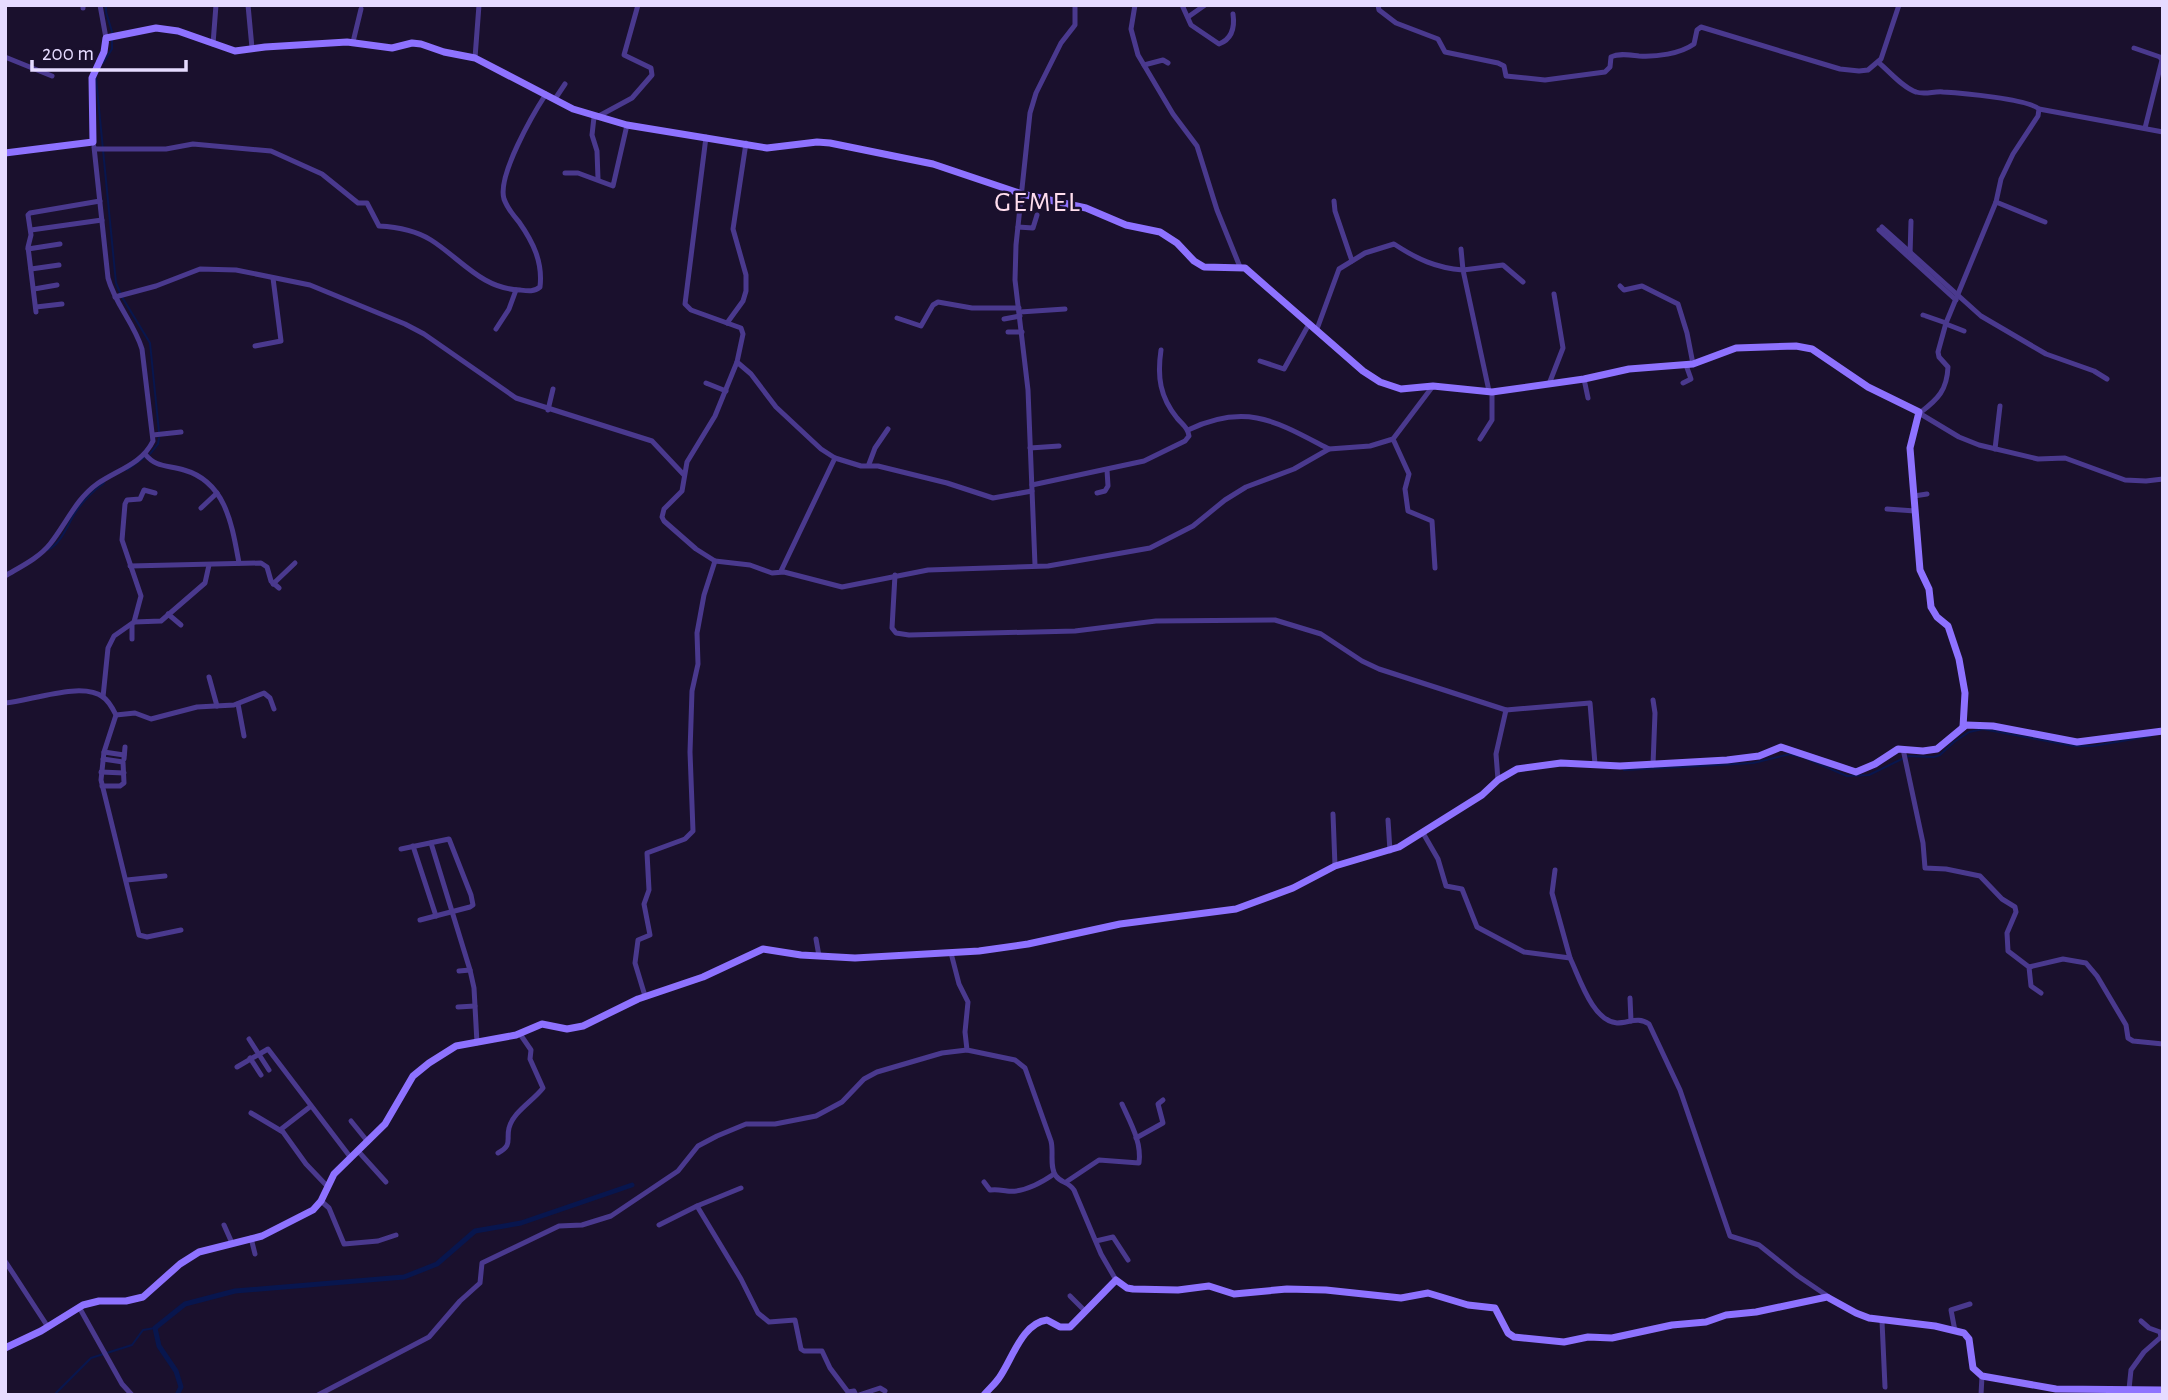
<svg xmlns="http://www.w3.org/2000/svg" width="2168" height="1400" font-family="'Alegreya Sans',sans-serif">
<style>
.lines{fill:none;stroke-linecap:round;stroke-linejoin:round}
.stream{stroke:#08164e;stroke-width:2}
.canal{stroke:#08164e;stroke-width:5}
.street{stroke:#4a398e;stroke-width:5}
.secondary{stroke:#8e72ff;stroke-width:7}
.labels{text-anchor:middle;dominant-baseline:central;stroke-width:5;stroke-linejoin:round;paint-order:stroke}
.quarter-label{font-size:28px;letter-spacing:2px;fill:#ffdded;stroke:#1a102d}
</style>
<rect width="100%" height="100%" fill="#1a102d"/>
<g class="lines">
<!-- stream -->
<g class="stream">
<polyline points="106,5 106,12 113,35"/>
<polyline points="103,63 112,49 112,40"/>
<polyline points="96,78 116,283 122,297 150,343 159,432"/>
<polyline points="150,454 158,444 159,438"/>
<polyline points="127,470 145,457"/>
<path d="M48 550C62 542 67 526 75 513 83 501 93 491 104 483"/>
<polyline points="1805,758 1847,776 1869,775 1908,756 1934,757 1940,755 1954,742 1969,732 1983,729 2074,746 2093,746 2151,736"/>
<polyline points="1624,770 1753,763 1790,754 1800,757"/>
<polyline points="54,1395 91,1358 132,1345 143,1330 155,1328"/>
</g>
<!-- canal -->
<polyline class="canal" points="177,1395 181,1387 176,1371 159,1346 155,1328 185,1304 235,1291 404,1277 437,1264 475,1231 521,1223 632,1185"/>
<!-- street -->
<g class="street">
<polyline points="100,5 106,38"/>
<polyline points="248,5 252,48"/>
<polyline points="1135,5 1131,29 1138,55 1173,114 1197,146 1217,210 1240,267"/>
<path d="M1182 5 1191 25 1219 44C1232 39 1235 28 1233 14"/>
<path d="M1378 5 1379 10 1396 23 1438 39 1445 52 1498 63 1504 66 1506 76 1545 80 1605 72 1610 67 1611 57C1619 53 1629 55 1639 56 1656 57 1680 54 1694 44L1697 30 1701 27 1840 69 1859 71 1868 70 1881 59 1899 5"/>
<polyline points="83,8 83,5"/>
<polyline points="1188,17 1205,5"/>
<polyline points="353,42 361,9"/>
<polyline points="213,44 216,5"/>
<polyline points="2134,48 2160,57 2162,60 2145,128"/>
<polyline points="5,57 52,76"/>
<polyline points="475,58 479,5"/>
<path d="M1878 62C1889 71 1903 88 1916 92 1925 95 1934 91 1943 92 1961 93 2028 99 2039 109L2038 116 2013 154 2001 179 1996 202 1946 323 1938 352 1939 357 1948 367C1947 390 1938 399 1921 412"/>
<polyline points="1144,65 1163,60 1168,63"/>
<polyline points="555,99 565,84"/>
<polyline points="2039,109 2163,132"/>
<polyline points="594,117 592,135 597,151 598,179"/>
<polyline points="597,117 632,98 652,75 651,68 624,55 638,5"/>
<polyline points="706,137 685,304 691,310 741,328 743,334 737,362 751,374 776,407 821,449 835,458 861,466 878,466 947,483 993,498 1032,491"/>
<path d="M95 149H166L193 144 271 151 322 174 358 203H367L379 226C398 227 415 230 431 240 461 259 482 289 520 290 528 291 534 292 540 287 543 262 533 242 519 222 513 215 507 207 504 199 497 176 533 114 546 94"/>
<polyline points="565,173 578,173 613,186 627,125"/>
<polyline points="1334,201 1335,211 1352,261"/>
<polyline points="1996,202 2045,222"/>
<polyline points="1018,227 1033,228 1037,215"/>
<polyline points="1882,227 1981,316 2046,354 2094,371 2107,379"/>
<polyline points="31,230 102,220"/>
<polyline points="1879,230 1956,300"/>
<polyline points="28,249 60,244"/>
<polyline points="1461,249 1463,270 1503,265 1523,282"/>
<polyline points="1910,255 1911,221"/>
<polyline points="31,269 59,265"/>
<polyline points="1620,286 1624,290 1642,286 1678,304 1687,333 1693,364"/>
<polyline points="34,289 57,285"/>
<polyline points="115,297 156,286 200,269 236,270 310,285 405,324 424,334 516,398 652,441 684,475"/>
<polyline points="36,307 62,304"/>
<polyline points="36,312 28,247 31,235 28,215 30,213 100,201"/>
<polyline points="1020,312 1065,309"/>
<polyline points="1923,315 1946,323"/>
<polyline points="897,318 921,326 933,305 938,302 972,308 1019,308"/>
<polyline points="1004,319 1020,316"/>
<polyline points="727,323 743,301 746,291 746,275 733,229 746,143"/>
<polyline points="1946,324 1964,331"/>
<polyline points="496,329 509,309 516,290"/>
<path d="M1317 329 1339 269 1365 253 1394 244C1417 259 1436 268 1463 270L1489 391"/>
<polyline points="1008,332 1022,332"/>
<polyline points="255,346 281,341 273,278"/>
<polyline points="1260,361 1284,369 1309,324"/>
<polyline points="1584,379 1588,398"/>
<polyline points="706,383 726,391"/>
<polyline points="1683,383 1691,379 1686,365"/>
<polyline points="1549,384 1563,348 1554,294"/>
<polyline points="548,410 553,389"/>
<polyline points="1919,413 1959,437 1979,445 2038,459 2065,458 2125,480 2146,481 2163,479"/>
<path d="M1188 430C1247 402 1277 422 1329 449"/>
<polyline points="153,435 181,432"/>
<polyline points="1393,439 1409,474 1405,489 1408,511 1432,521 1435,568"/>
<polyline points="1480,439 1492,420 1492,392"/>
<polyline points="1030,448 1059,446"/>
<polyline points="1995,449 2000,406"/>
<path d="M145 454C156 468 168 465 184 470 226 482 232 525 239 563"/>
<polyline points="869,464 875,448 888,429"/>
<path d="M1032 485 1144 461 1185 441 1189 436C1188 428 1183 425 1177 418 1160 397 1157 377 1161 350"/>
<polyline points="1097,493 1105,491 1108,486 1107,470"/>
<polyline points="1914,496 1927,494"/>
<polyline points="201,508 217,493"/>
<polyline points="1887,509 1915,511"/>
<polyline points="715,561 750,565 772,573 784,572 842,587 928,570 1048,566 1150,548 1193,526 1225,500 1246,487 1294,469 1329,449 1370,446 1393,439 1433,386"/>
<polyline points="1035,565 1028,390 1015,280 1016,245 1030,113 1036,93 1061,43 1075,25 1075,5"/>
<polyline points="130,566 261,563 267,567 271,581 279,588"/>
<polyline points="781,571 835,458"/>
<polyline points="895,575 892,628 896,633 909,635 1075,631 1156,621 1275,620 1321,634 1362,661 1379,669 1506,710 1590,703 1595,764"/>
<path d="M5 576C20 567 39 558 50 544 66 524 76 499 97 484 117 470 142 464 153 441L142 349C134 323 115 304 108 278L94 147"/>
<polyline points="273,584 295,563"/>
<polyline points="168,614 181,625"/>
<polyline points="134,622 141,596 122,540 125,504 127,500 140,499 144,490 155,493"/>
<polyline points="132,624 132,639"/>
<polyline points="209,677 217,706"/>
<polyline points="103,697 108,648 114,636 134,622 161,621 205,583 209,565"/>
<path d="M5 703C30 701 82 681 103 697 108 700 113 709 116 715L104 752 101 780 139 935 147 937 181 930"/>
<polyline points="238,704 244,736"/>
<polyline points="116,715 135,713 151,719 197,707 234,705 264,693 270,698 274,709"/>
<polyline points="1903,749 1923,843 1925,868 1946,869 1980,876 2002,899 2015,907 2016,912 2007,933 2008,951 2029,967 2031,986 2041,993"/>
<polyline points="104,752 124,755"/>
<polyline points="124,759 125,747"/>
<polyline points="1653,765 1655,713 1653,700"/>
<polyline points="101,772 124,773"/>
<polyline points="1498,780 1496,754 1506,710"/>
<polyline points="102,786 120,786 124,783 123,762 103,759"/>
<polyline points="1333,814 1335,866"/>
<polyline points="1388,820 1390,851"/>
<path d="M1423 833 1438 859 1446 886 1462 889 1477 927 1524 952 1570 958C1579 976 1592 1021 1617 1023 1629 1023 1638 1016 1649 1024L1680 1090 1730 1236 1759 1245 1798 1276 1829 1297"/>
<polyline points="431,843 470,970 474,988 477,1043"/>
<polyline points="413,846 436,916"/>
<polyline points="401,849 449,839 471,895 473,905 470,907 420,920"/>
<polyline points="1555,870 1552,893 1570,958"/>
<polyline points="127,880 165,876"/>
<polyline points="816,939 819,956"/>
<path d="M951 953 959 984 968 1002 965 1032 967 1050 1015 1060 1025 1068 1051 1141C1054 1152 1049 1167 1056 1176 1061 1183 1069 1182 1074 1190L1101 1254 1116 1280"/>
<polyline points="2029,967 2063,959 2086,963 2097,976 2126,1025 2128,1038 2133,1041 2163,1044"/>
<polyline points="459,971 470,970"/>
<polyline points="645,996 635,963 638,940 650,935 644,904 649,890 647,853 685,839 693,831 690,752 692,691 698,664 697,633 704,595 715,561 696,549 664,521 662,517 664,509 682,491 687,462 715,416 737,362"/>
<polyline points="1630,998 1631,1021"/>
<polyline points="458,1007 475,1006"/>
<polyline points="249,1039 269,1070"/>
<polyline points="250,1058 261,1075"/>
<polyline points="237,1067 268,1049 351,1158"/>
<polyline points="251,1113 283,1132 306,1164 327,1186"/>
<polyline points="351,1121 368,1142"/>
<polyline points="280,1130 311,1106"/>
<polyline points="1136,1138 1163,1123 1158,1104 1163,1100"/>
<polyline points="358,1151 386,1182"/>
<path d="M498 1153C513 1145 506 1140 509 1128 513 1112 533 1101 543 1088L530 1059 531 1050 520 1034"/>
<path d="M984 1182 990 1190C997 1189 1000 1190 1007 1191 1023 1193 1041 1183 1054 1174"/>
<path d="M1066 1182 1099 1160 1139 1163C1142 1142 1130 1122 1122 1104"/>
<polyline points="741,1188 697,1206 741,1279 758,1313 769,1322 795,1320 801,1349 804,1351 822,1351 830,1368 848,1392 854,1391 856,1395"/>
<polyline points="321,1201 329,1208 344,1244 378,1241 396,1235"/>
<polyline points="224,1225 232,1243"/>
<polyline points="659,1225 697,1206"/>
<polyline points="251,1238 255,1254"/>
<polyline points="1096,1241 1113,1237 1128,1260"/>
<polyline points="5,1261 48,1327"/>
<polyline points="1070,1296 1085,1311"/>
<polyline points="79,1307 122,1384 132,1395"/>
<polyline points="1882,1321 1885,1387"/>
<polyline points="1955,1331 1951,1310 1970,1304"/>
<polyline points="2129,1389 2131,1370 2144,1352 2161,1337 2160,1332 2149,1328 2141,1321"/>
<polyline points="318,1395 429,1337 460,1301 480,1283 482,1263 559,1226 582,1225 611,1216 678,1171 698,1146 717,1136 746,1124 775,1124 816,1116 842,1102 864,1079 877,1072 942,1053 967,1050"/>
<polyline points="859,1395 880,1388 885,1391"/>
<polyline points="1981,1395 1982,1376"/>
</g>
<!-- secondary -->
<g class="secondary">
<polyline points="5,153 93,142 92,78 104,52 106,38 156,28 178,31 235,51 265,47 347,42 392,48 412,43 421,44 444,52 475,58 573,109 627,125 767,148 817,142 830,143 933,164 1022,194 1086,208 1126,225 1160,232 1177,243 1194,261 1204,267 1245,268 1363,371 1380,382 1401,389 1433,386 1492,392 1584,379 1629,369 1693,364 1736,348 1796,346 1812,349 1868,387 1919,412 1910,448 1920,570 1929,589 1931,607 1937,617 1948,626 1959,659 1965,693 1963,727"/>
<polyline points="5,1348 41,1331 83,1305 99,1301 126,1301 143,1297 180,1264 199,1252 262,1236 313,1210 321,1201 334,1174 385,1124 413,1076 429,1063 456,1046 516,1035 542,1024 567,1029 583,1026 638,999 703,977 763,949 801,955 855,958 979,951 1028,944 1120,924 1236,909 1293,888 1335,866 1399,847 1482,795 1498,780 1517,769 1561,763 1620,766 1727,760 1759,756 1781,747 1856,772 1875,764 1898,749 1923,751 1937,749 1966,725 1993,726 2077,742 2163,731"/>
<path d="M984 1395C989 1389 995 1384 999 1378 1012 1360 1022 1323 1047 1320L1060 1327H1070L1116 1280 1127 1288 1133 1289 1178 1290 1209 1286 1234 1294 1287 1289 1326 1290 1401 1298 1428 1293 1468 1305 1495 1308 1508 1333 1514 1337 1564 1342 1588 1337 1612 1338 1672 1325 1706 1322 1726 1315 1756 1312 1827 1297 1856 1313 1869 1318 1935 1326 1964 1333 1969 1339 1973 1368 1982 1376 2056 1389 2163 1390"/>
</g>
</g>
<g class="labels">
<!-- quarter labels -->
<g class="quarter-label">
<text x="1038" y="203">GEMEL</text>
</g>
</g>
<!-- border -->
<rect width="2168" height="1400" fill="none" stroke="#e6dbff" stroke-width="14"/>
<!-- scale -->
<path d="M32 60v10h154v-10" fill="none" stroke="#e6dbff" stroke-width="3.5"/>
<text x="42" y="60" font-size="21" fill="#e6dbff" stroke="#1a102d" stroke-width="5" paint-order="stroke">200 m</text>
</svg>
